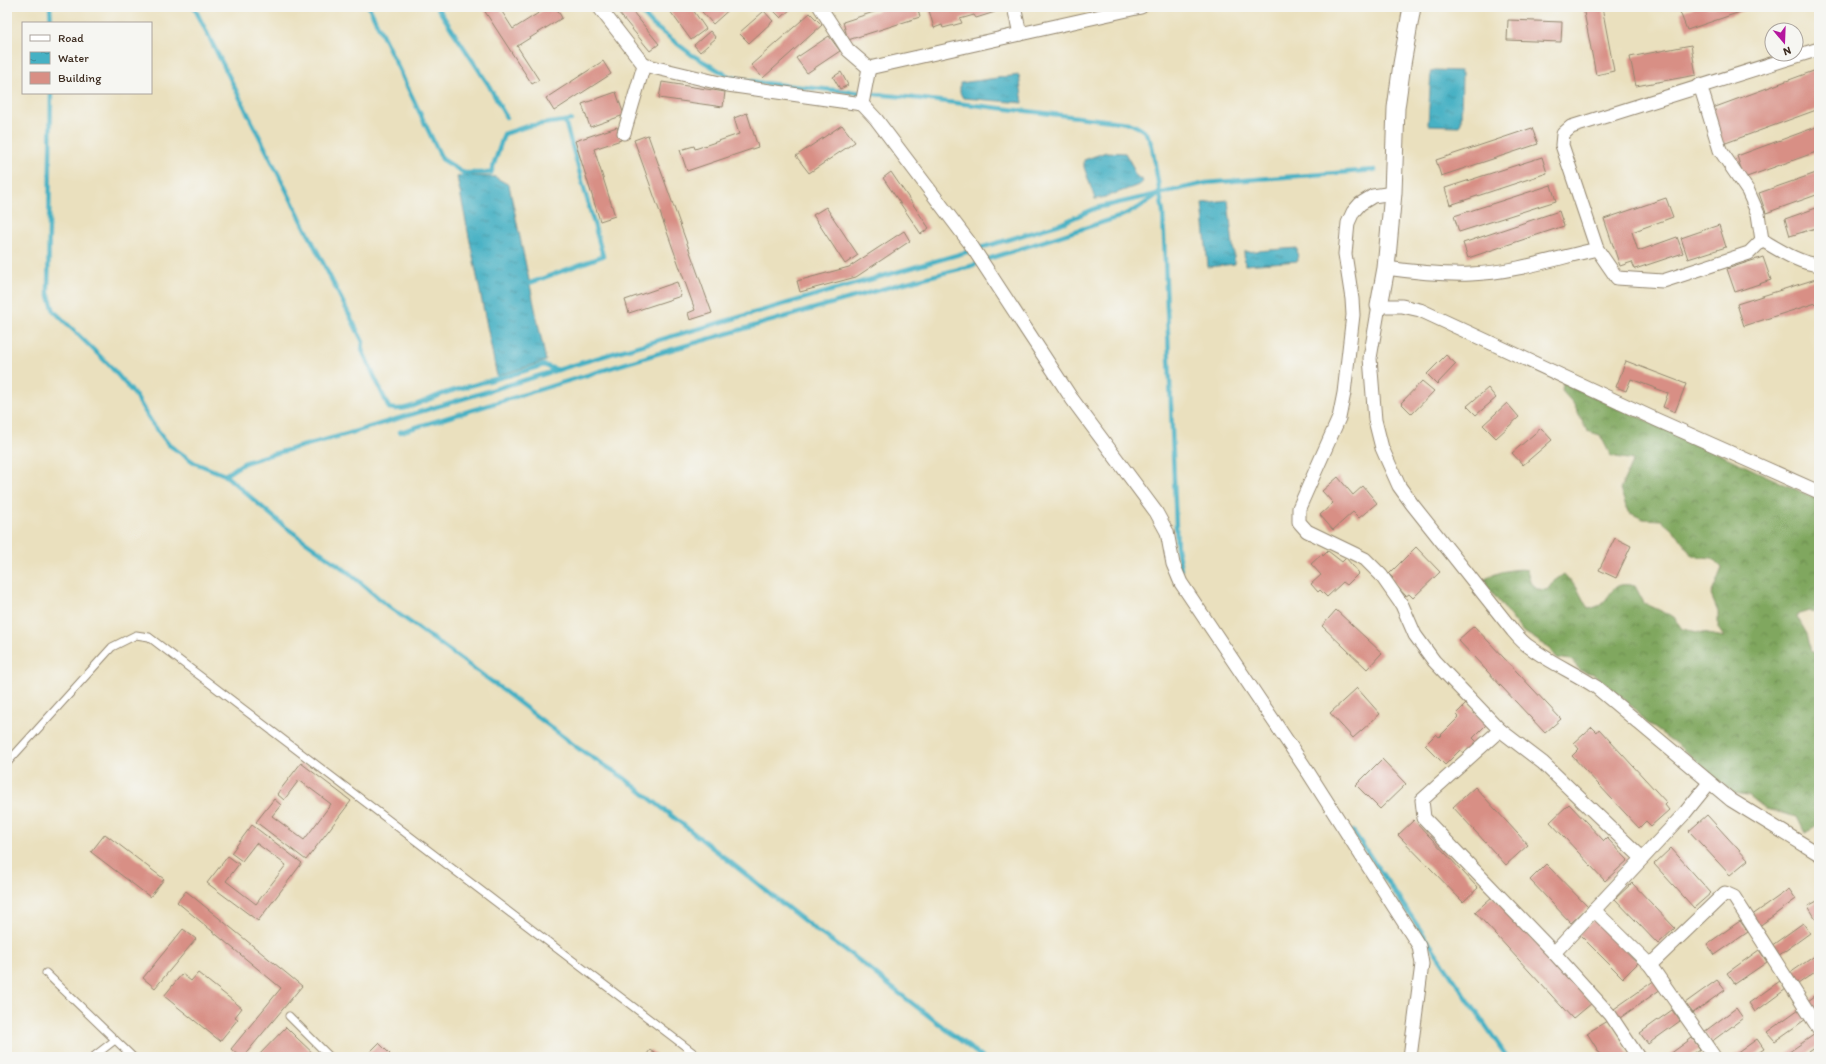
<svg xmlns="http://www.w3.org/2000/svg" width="1826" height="1064" font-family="Itim,sans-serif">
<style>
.forest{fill:url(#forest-crowns);stroke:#5e683e}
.water{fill:url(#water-ripples);stroke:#406e71}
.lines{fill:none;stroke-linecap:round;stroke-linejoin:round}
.stream{stroke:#46b1c4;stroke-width:4.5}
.building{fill:#d88f85}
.service-casing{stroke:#92856e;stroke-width:9}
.minor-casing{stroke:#92856e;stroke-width:15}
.tertiary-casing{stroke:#92856e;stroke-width:19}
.service{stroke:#fff;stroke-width:7}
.minor{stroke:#fff;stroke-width:13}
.tertiary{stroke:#fff;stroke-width:17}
</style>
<defs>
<pattern id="forest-crowns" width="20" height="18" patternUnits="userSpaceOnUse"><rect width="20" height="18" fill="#80a75e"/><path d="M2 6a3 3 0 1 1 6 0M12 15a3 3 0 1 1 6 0" fill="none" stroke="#6a884d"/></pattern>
<pattern id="water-ripples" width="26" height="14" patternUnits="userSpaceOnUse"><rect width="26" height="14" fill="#46b1c4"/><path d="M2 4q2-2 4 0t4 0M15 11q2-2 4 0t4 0" fill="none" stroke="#3c909f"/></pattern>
</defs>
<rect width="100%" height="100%" fill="#f6f6f2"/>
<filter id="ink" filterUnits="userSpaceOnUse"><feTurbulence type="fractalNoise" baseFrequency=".025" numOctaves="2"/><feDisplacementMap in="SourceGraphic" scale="8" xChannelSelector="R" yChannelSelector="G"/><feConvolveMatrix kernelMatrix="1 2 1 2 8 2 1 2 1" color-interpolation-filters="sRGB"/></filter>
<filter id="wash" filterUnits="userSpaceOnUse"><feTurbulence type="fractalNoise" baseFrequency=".012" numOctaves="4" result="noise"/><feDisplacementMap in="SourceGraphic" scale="16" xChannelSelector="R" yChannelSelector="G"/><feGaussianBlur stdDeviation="0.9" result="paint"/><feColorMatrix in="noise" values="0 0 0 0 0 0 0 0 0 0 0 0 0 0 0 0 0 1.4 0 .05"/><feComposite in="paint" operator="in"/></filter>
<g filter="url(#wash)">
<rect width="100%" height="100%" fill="#eae0be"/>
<!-- forest -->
<path class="forest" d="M1563 382 1819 500V612L1809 611 1796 615 1807 634 1811 651 1819 655V825L1805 833 1797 817 1766 809 1748 795 1733 793 1679 746 1642 719 1632 706 1594 674 1581 671 1571 660 1556 658 1548 647 1521 630 1483 581C1491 573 1517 567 1527 570L1531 584 1538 589 1547 590 1554 581 1564 574 1577 588 1588 609C1591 608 1597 607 1600 605 1614 594 1611 580 1635 586L1644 603 1674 617 1682 629 1724 637 1718 628V612L1711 595 1722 568 1712 558 1692 556 1678 535 1661 520 1643 519 1628 512 1620 489 1633 460 1611 456 1600 435 1587 431 1573 403 1562 391Z"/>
<!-- water -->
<g class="water">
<polygon points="1435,70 1460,71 1462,73 1461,123 1459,126 1428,125 1431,71"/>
<polygon points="1019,75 1023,103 963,98 960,93 960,83"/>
<path d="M1106 152 1125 153 1133 167 1134 174 1143 181C1142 183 1141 184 1139 185 1133 187 1099 200 1095 199L1084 167V160Z"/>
<polygon points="462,175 495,177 509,185 546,361 497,376 457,177"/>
<polygon points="1228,200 1235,264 1208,267 1202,203"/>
<polygon points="1297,248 1298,261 1245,265 1244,252"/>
</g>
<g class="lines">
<!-- stream -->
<g class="stream">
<polyline points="50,7 51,23"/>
<path d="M194 7 363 342 362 350 389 408C406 413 429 398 445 393 478 383 511 376 543 365L558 370"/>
<polyline points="369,7 442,159 464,173 491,173 504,134 528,126 571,120"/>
<polyline points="437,7 488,84 506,117"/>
<path d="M637 7 653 25 692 55 730 77 762 83 905 97 1129 123C1143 129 1147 131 1152 146L1163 212 1176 527 1177 548 1181 569"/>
<polyline points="51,93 48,293 54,311 110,366 135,395 152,423 169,445 195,463 225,475 284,526 348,572 389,607 495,684 579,749 623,777 817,931 856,958 891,987 982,1057"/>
<polyline points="530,283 603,256 565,121"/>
<polyline points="400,432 663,352 896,285 971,266 991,258 1119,217 1138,208 1157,195"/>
<polyline points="225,475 244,463 262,457 347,434 617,352 960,254 1060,224 1096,208 1206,183 1375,170"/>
<polyline points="1353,831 1507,1057"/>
</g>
</g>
<g id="blocks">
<!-- building -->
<g class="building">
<polygon points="482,7 499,7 513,29 548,7 556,7 562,18 517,46 539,80 532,84"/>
<polygon points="614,7 629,7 659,44 650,51"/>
<polygon points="667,7 691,7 706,29 691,40"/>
<polygon points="708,7 732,7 713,24 702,12"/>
<polygon points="770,7 793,7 781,18"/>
<polygon points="889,7 917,7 920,17 848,40 843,22"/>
<polygon points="928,7 1000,7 994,9 995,12 976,18 974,15 960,19 962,23 943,28 942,25 934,28"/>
<polygon points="1583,7 1602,7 1614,71 1596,75"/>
<polygon points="1694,7 1745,7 1746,10 1687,30 1680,12"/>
<polygon points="764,11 773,21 749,43 739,33"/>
<polygon points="810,13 822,25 763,78 751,65"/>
<polygon points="1508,20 1562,22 1561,42 1507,40"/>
<polygon points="710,31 716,38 700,52 694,45"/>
<polygon points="829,36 840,51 807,73 796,58"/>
<polygon points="1691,45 1696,75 1636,86 1630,57"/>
<polygon points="603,61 611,74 554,111 546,98"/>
<polygon points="1819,69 1819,109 1723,144 1710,109"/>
<polygon points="841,72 848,85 840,89 833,77"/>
<polygon points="662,82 725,92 723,107 659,98"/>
<polygon points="616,92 624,115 590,127 582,104"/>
<polygon points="747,113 758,147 687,171 680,150 694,146 695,149 739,134 734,118"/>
<polygon points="842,125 855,142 809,173 796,156"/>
<polygon points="1819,126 1819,151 1744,178 1737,156"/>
<polygon points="617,127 621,140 594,149 615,216 600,221 575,141"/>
<polygon points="1532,128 1538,144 1441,176 1436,160"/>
<polygon points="648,135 712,313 690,320 688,313 695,310 634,140"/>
<polygon points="1542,157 1547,173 1450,205 1445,188"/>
<polygon points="891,172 929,228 921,234 883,178"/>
<polygon points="1819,172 1819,194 1766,213 1759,193"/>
<polygon points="1551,185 1556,201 1459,232 1454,216"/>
<polygon points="1666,198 1673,217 1632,232 1638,251 1677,237 1683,253 1635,269 1632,262 1620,266 1604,219"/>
<polygon points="826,207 858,255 845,264 813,215"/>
<polygon points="1819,207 1819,227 1790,236 1785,219"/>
<polygon points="1559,211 1564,226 1468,258 1463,243"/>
<polygon points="1719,225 1726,247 1688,259 1681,238"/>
<polygon points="904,231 910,241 856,277 800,292 797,281 849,267"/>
<polygon points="1763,257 1771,280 1735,292 1727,269"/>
<polygon points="1819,278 1819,302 1744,326 1737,304"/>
<polygon points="677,282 681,296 629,313 625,300"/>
<polygon points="1446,355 1456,364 1437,384 1427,374"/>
<polygon points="1626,361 1686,384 1675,412 1663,407 1668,393 1631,379 1626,391 1616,387"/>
<polygon points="1422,381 1434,391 1412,414 1401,403"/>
<polygon points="1488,388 1496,398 1476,415 1467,406"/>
<polygon points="1507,403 1519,417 1496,438 1483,425"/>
<polygon points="1541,428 1552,440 1523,465 1512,453"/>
<polygon points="1338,477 1353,495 1363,486 1377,503 1359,518 1353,512 1333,530 1320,515 1333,503 1322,491"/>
<polygon points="1615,538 1631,546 1616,578 1599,570"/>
<polygon points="1416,547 1440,572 1413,598 1409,594 1406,596 1391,580 1393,578 1389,574"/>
<polygon points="1328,551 1342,562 1346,558 1359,573 1347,585 1343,582 1327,597 1320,590 1318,592 1311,584 1321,575 1311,564 1322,554 1323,556"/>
<polygon points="1336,610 1382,653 1367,669 1322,626"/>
<polygon points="1474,626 1561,719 1545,733 1458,640"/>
<polygon points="1357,688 1380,714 1353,738 1330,713"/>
<polygon points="1466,704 1487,724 1473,738 1477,742 1465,754 1460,750 1445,765 1425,745 1436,734 1439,737 1459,717 1456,714"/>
<polygon points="1592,727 1597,732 1599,729 1667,803 1665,805 1669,810 1651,826 1646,821 1639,828 1572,756 1579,749 1574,743"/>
<polygon points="1382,759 1406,784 1380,809 1356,785"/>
<polygon points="301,763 351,801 306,860 256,822 274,799 281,805 272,816 304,840 331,804 299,780 284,800 277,794"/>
<polygon points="1475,787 1528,845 1506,865 1453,807"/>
<polygon points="1569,804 1604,841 1607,838 1628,860 1605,881 1550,822"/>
<polygon points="1707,815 1748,860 1730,875 1689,831"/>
<polygon points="1414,820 1478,888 1463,902 1398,835"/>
<polygon points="252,825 302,863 258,921 207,883 228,856 239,864 226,881 256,904 286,865 256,843 242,861 231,853"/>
<polygon points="105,834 164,879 150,897 91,852"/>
<polygon points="1671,848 1711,893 1694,908 1654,864"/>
<polygon points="1546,864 1588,907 1571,923 1530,880"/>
<polygon points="1632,883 1675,928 1658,944 1615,899"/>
<polygon points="1789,889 1796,899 1758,927 1751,916"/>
<polygon points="186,891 302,986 243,1057 240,1057 231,1049 281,988 177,902"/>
<polygon points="1493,896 1592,1003 1573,1019 1475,912"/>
<polygon points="1819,900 1819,924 1808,906"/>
<polygon points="1596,918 1639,962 1623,978 1579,934"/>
<polygon points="1740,921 1748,932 1715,955 1707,944"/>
<polygon points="1803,923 1810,933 1778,956 1771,946"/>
<polygon points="183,929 196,939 155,988 143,978"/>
<polygon points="1759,950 1767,962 1735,984 1727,973"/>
<polygon points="1819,953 1819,969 1798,984 1790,973"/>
<polygon points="198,973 242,1008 235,1017 238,1019 220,1041 164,996 182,974 191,981"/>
<polygon points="1655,980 1661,989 1620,1018 1614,1009"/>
<polygon points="1717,980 1725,990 1693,1013 1685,1003"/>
<polygon points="1780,981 1786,989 1755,1012 1749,1003"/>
<polygon points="1819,993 1819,1011 1816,1013 1808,1001"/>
<polygon points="1736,1008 1743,1018 1711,1042 1704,1032"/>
<polygon points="1799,1009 1806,1019 1775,1041 1767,1032"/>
<polygon points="1672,1010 1680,1021 1648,1044 1640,1033"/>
<polygon points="1607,1021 1631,1057 1602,1057 1587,1033"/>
<polygon points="286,1027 297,1038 317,1057 257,1057"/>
<polygon points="1815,1034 1819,1040 1819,1045 1802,1057 1782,1057"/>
<polygon points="1692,1038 1700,1049 1689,1057 1666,1057"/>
<polygon points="1757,1039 1764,1049 1752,1057 1732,1057"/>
<polygon points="379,1043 390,1054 387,1057 365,1057"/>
<polygon points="650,1050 659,1057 645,1057"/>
</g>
</g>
</g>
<g filter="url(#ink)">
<use href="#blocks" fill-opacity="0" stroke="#92856e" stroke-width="1"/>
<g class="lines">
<!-- service casing -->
<g class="service-casing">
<g id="service">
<polyline points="7,763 112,647 136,635 149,637 699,1057"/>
<polyline points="46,973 133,1057"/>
<polyline points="289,1016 330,1057"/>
<polyline points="93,1057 115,1040"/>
</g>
</g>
<!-- minor casing -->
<g class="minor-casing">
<g id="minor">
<polyline points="599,7 644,65"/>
<polyline points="820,7 848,50 869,68"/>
<polyline points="1020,34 1141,7"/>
<polyline points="869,68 1020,34 1014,7"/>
<polyline points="1700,85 1720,150 1748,191 1758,214 1762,240"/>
<polyline points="862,104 876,119 969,242 1072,399 1156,512 1167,532 1173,564 1181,583 1308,772 1419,946 1422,964 1410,1057"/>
<polyline points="624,133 644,65 728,85 862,104 869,68"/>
<polyline points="1393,193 1373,196 1360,204 1353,212 1348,223 1345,254 1352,299 1353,315 1344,393 1339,418 1299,508 1299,522 1307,531 1365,559 1381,575 1402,605 1415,635 1434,661 1500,730 1543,763 1642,858"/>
<path d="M1762 240C1776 248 1803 266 1819 264"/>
<polyline points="1597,249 1562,145 1563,134 1571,127 1819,49"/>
<path d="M1386 268C1414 272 1443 275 1471 274 1512 273 1557 258 1597 249L1617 278 1663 281 1749 253 1762 240"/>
<path d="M1819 492 1657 420 1420 310 1402 306H1379L1370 358 1375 420 1382 448 1399 486 1412 504 1513 631C1518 637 1524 644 1531 648 1551 663 1575 673 1596 687L1731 800 1819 854"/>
<polyline points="1500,730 1422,800 1424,818 1554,953 1610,1015 1638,1057"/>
<polyline points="1594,910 1650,965 1713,1055"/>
<polyline points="1554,953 1684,814 1709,783"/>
<polyline points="1650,965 1725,893 1734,897 1819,1029"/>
</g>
</g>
<!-- tertiary casing -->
<g class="tertiary-casing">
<polyline id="tertiary" points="1379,306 1386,268 1393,193 1396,108 1402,64 1412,7"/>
</g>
<!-- service -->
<use href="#service" class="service"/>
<!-- minor -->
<use href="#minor" class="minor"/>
<!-- tertiary -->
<use href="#tertiary" class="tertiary"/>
</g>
</g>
<!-- margin -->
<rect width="1826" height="1064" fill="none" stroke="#f6f6f2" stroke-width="24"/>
<!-- legend -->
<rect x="22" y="22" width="130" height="72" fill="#f6f6f2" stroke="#aba49d"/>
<rect x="30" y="35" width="20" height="6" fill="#ffffff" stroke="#aba49d"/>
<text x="58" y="42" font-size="12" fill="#3b2a1e">Road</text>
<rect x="30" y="52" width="20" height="12" fill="url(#water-ripples)" stroke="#aba49d"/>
<text x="58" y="62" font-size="12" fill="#3b2a1e">Water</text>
<rect x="30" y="72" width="20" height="12" fill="#d88f85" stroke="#aba49d"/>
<text x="58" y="82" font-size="12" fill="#3b2a1e">Building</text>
<!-- north arrow -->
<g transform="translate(1784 42) rotate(161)"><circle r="19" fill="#f6f6f2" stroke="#aba49d"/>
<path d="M0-3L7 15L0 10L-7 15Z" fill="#b5179e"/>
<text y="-6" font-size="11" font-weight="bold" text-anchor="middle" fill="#3b2a1e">N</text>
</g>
</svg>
